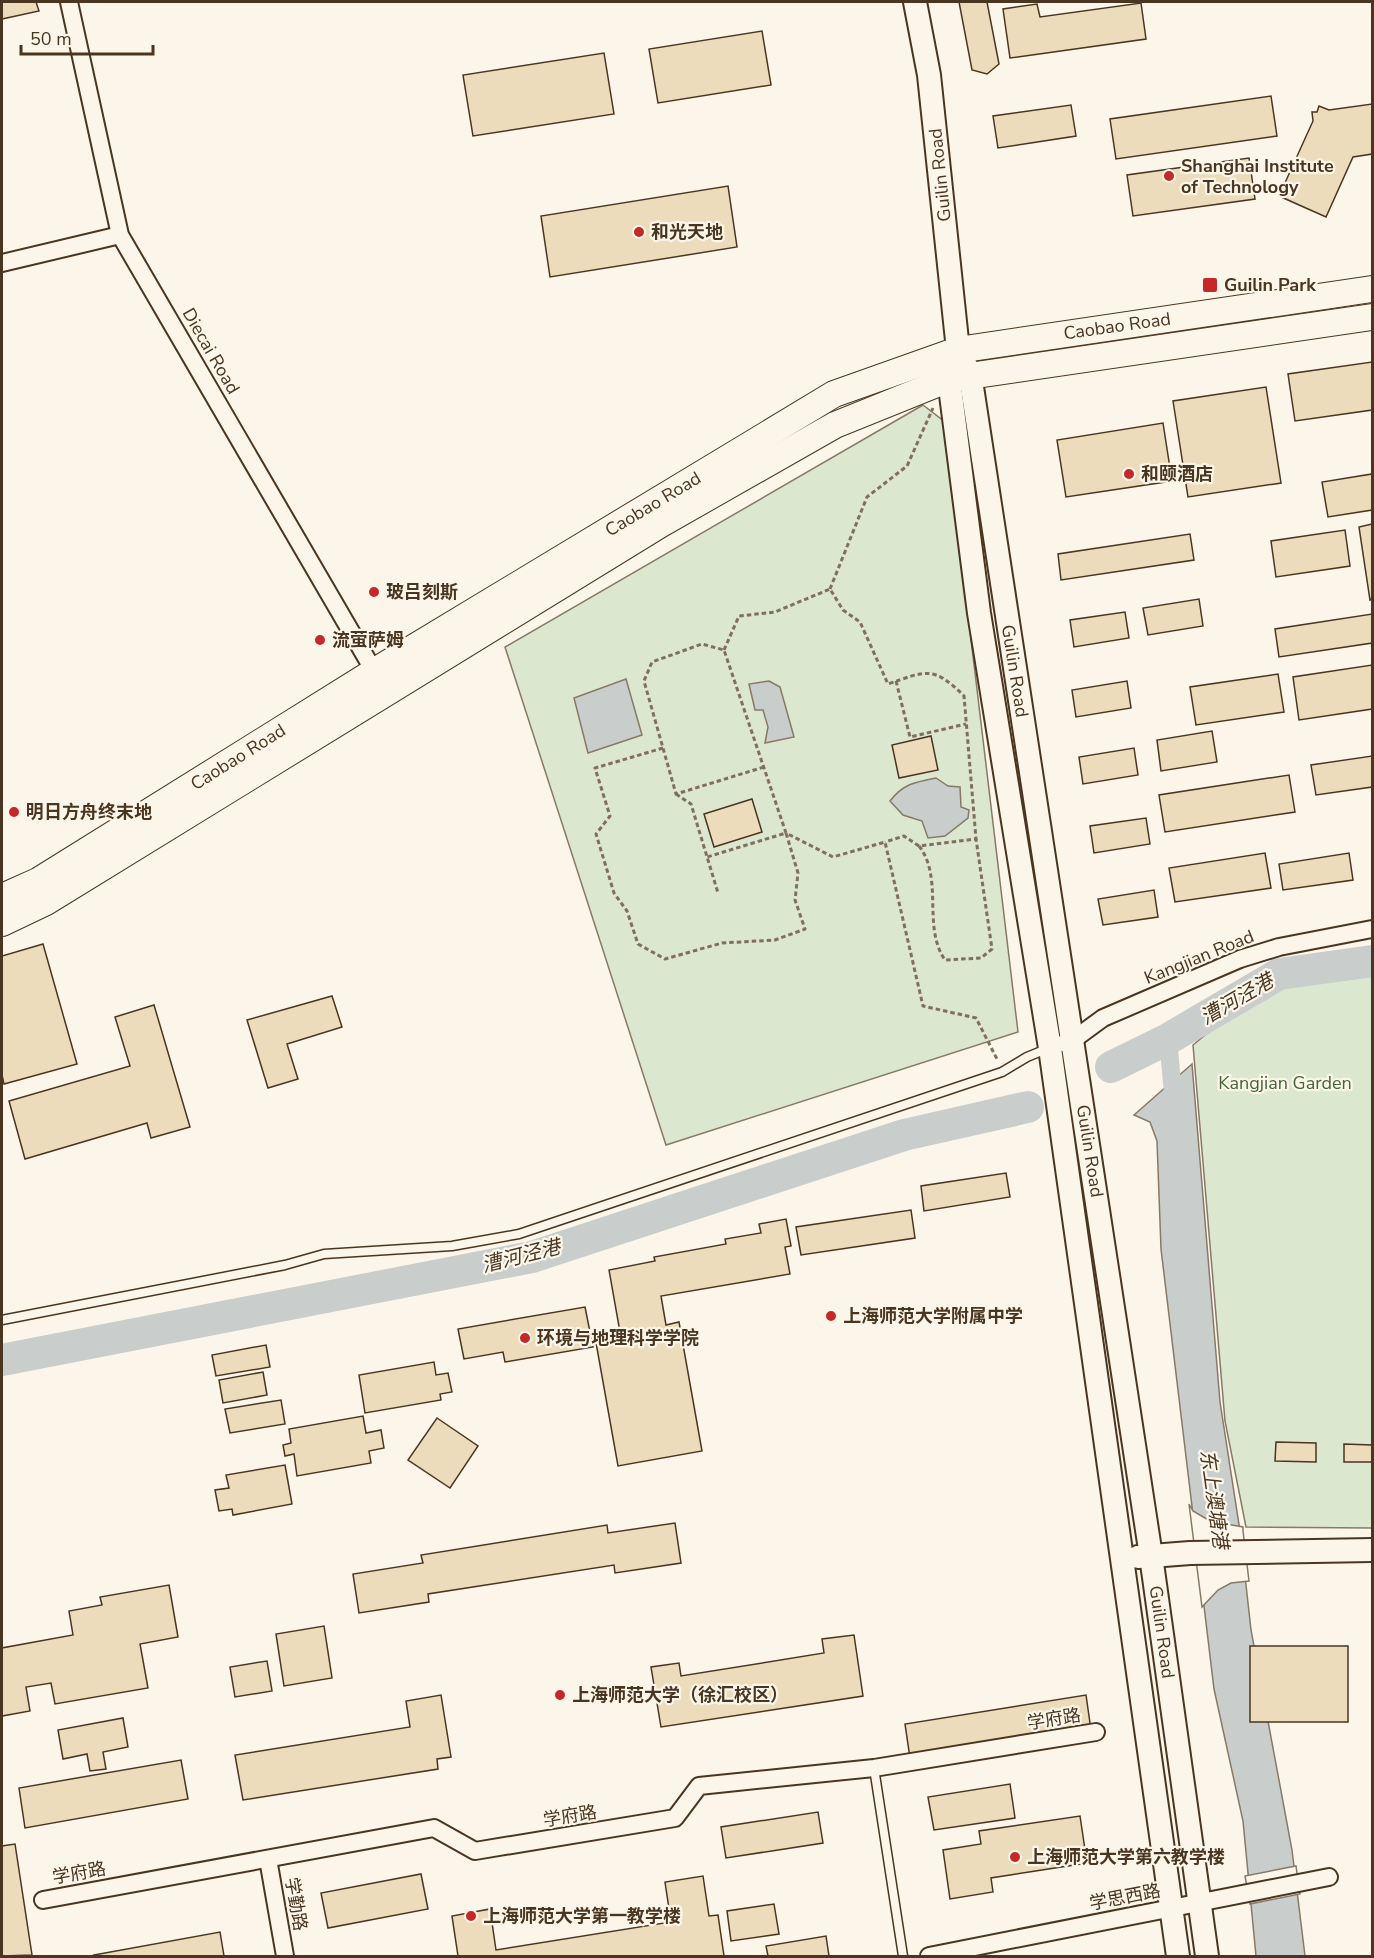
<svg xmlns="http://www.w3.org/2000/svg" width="1374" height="1958" font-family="'Nunito Sans','Noto Sans SC',sans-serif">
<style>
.green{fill:#dce7d0;stroke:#887966;stroke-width:1.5}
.water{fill:#c9cecd;stroke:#887966;stroke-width:1.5}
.pier{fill:#fbf6e9;stroke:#887966;stroke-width:1.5}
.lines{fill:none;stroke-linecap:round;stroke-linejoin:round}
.canal{stroke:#c9cecd;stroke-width:18}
.river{stroke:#c9cecd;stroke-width:32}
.building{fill:#ecdcbc;stroke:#4a3520;stroke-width:1.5}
.lane-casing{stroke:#4a3520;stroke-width:11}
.street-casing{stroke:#4a3520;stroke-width:20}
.secondary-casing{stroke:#4a3520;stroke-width:26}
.primary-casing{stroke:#4a3520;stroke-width:28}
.path{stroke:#7f6f5c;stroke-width:3;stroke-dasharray:4.5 3;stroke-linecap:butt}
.lane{stroke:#fbf6e9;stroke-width:8}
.street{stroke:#fbf6e9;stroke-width:16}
.secondary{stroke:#fbf6e9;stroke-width:22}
.primary{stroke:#fbf6e9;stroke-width:26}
.poi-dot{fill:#c62828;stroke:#fbf6e9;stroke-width:2}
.labels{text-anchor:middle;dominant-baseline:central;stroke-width:4.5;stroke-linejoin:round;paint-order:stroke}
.poi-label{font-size:18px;font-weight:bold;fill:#4a3520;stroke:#fbf6e9;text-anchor:start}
.street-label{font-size:18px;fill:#4a3520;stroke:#fbf6e9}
.park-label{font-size:18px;fill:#436837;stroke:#fbf6e9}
.water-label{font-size:20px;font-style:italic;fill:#4a3520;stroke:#fbf6e9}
</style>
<rect width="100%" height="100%" fill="#fbf6e9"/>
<!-- green -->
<g class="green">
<polygon points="923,405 945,422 1018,1032 666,1145 505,647"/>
<polygon points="1372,961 1372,1528 1246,1527 1225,1421 1193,1045 1279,974"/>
</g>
<!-- water -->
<g class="water">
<polygon points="626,679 642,735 588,753 574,698"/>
<polygon points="769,681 780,687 794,737 765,743 768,727 763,710 755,710 749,684"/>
<path d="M936 778 948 786 960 787 961 807 969 810 968 818 945 836 928 838 922 821 903 815 890 801C903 784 915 782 936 778Z"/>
<polygon points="1192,1064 1220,1402 1240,1531 1251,1630 1292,1850 1305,1956 1256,1956 1243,1821 1214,1689 1161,1249 1157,1141 1150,1122 1134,1115"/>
</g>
<!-- pier -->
<g class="pier">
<polygon points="1189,1504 1193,1511 1210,1521 1243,1527 1243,1531 1249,1581 1231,1583 1218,1590 1202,1607"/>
<polygon points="1296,1866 1300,1894 1250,1904 1245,1876"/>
</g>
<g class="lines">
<!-- canal -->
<polyline class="canal" points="1168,1039 1174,1104"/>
<!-- river -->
<g class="river">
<polyline points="1111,1067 1168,1039 1279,974 1372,961"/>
<polyline points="2,1360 532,1257 904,1135 1028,1107"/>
</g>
</g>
<!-- building -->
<g class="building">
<polygon points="2,2 36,2 39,11 2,19"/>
<polygon points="959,2 987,2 999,64 987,74 972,70"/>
<polygon points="1141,3 1146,39 1010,58 1003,9 1037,4 1040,17"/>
<polygon points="762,31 771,85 658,103 649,49"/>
<polygon points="604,53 614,114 473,136 463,75"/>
<polygon points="1271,96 1277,136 1116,159 1110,119"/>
<polygon points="1372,104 1372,154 1353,157 1326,217 1279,196 1313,121 1312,112 1317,112 1319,106 1329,110"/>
<polygon points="1071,105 1076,136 998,148 993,116"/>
<polygon points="1249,158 1255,199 1133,216 1127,175"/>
<polygon points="728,186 737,247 550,277 541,216"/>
<polygon points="1372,362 1372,410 1295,421 1288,374"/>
<polygon points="1266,387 1281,483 1188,497 1173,401"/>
<polygon points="1163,423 1172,481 1066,497 1057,440"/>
<polygon points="1372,474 1372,510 1328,517 1322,482"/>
<polygon points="1372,524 1372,599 1370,600 1359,527"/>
<polygon points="1345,530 1350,566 1276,577 1271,541"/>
<polygon points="1190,534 1194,560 1061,580 1058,554"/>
<polygon points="1199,599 1203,626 1148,635 1143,608"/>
<polygon points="1125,612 1129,638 1074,647 1070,620"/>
<polygon points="1372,614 1372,643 1279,657 1275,629"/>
<polygon points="1372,665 1372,709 1299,720 1293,677"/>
<polygon points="1278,674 1284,712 1196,725 1190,687"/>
<polygon points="1127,681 1131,708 1076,717 1072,690"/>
<polygon points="1212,731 1217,762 1161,771 1157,740"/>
<polygon points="931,736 938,770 899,778 892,745"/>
<polygon points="1134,748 1138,775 1083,784 1079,757"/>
<polygon points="1372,756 1372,787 1316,795 1311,765"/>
<polygon points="1289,775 1295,812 1165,832 1159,795"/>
<polygon points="752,799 762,832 714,847 704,814"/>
<polygon points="1146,818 1150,844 1094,853 1090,826"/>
<polygon points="1265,853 1271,888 1175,902 1169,868"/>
<polygon points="1349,853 1353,880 1283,890 1279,864"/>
<polygon points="1154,890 1158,917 1103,925 1098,899"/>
<polygon points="43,944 77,1064 4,1084 2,1075 2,956"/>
<polygon points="332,996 342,1027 287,1044 298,1079 268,1088 247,1020"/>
<polygon points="154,1005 190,1127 151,1138 147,1123 25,1159 9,1101 130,1066 115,1017"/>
<polygon points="1006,1173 1010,1197 924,1211 921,1186"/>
<polygon points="911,1210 915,1238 801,1255 796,1227"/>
<polygon points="786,1219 791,1246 785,1247 790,1274 661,1296 666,1325 679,1322 702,1451 618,1466 595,1337 620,1332 609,1270 655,1261 654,1257 726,1244 725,1239 761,1233 759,1224"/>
<polygon points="585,1307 593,1347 505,1362 503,1352 464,1359 458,1329"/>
<polygon points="266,1345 270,1367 216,1376 212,1355"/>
<polygon points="434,1362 436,1375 448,1373 452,1392 440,1394 441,1400 365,1413 359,1375"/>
<polygon points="263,1372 267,1395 223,1403 219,1380"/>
<polygon points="281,1400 285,1424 230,1433 225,1409"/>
<polygon points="363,1416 366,1433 381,1430 384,1448 369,1451 371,1463 297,1476 294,1454 285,1456 283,1445 291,1443 289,1429"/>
<polygon points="437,1418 478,1446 450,1488 408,1460"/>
<polygon points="1276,1442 1316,1443 1316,1462 1275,1461"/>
<polygon points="1344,1444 1372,1445 1372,1462 1344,1462"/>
<polygon points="285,1465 292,1504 233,1515 232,1509 219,1511 215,1490 229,1488 226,1475"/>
<polygon points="675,1523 681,1563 615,1573 614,1565 428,1594 429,1602 359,1613 353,1574 423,1563 421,1555 607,1525 608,1533"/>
<polygon points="169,1585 178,1637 140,1644 148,1688 55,1704 51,1683 26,1687 30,1711 2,1716 2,1648 73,1635 69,1611 102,1605 100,1597"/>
<polygon points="324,1626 332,1678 284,1686 276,1634"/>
<polygon points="854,1635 863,1696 661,1727 651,1667 679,1663 681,1676 824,1653 822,1639"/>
<rect x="1250" y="1646" width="98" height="76"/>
<polygon points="267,1661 272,1691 235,1697 230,1667"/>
<polygon points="441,1695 451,1757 437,1759 438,1769 243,1800 235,1755 410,1727 406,1701"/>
<polygon points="1086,1695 1091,1730 910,1758 905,1724"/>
<polygon points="123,1718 128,1747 103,1752 106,1769 90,1771 87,1754 63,1759 58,1730"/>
<polygon points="181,1760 188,1799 25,1828 19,1788"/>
<polygon points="1010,1784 1015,1818 934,1830 928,1797"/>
<polygon points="818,1812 823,1843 726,1858 721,1827"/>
<polygon points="1080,1816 1087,1863 991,1878 993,1892 950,1899 943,1850 981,1844 979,1831"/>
<polygon points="15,1844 32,1955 2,1956 2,1846"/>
<polygon points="421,1874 428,1909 328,1928 321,1893"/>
<polygon points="703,1876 709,1916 718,1915 724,1956 453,1956 458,1956 452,1916 490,1909 496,1950 671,1922 665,1882"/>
<polygon points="774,1904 779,1934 731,1941 727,1911"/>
<polygon points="220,1932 224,1956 95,1956 94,1955"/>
<polygon points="826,1936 829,1956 768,1956 766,1946"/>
</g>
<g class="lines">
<!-- lane casing -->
<g class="lane-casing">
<g id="lane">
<polyline points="2,1320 285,1265 324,1254 452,1246 519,1234 1002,1072 1027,1057 1049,1048"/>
<polyline points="874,1768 903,1956"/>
</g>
</g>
<!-- street casing -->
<g class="street-casing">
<g id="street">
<polyline points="69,2 120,235 378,678"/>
<polyline points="2,263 120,235"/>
<polyline points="1064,1043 1073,1040 1103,1018 1240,959 1279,947 1372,929"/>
<polyline points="268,1859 285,1956"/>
<polyline points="43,1900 434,1828 475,1851 675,1818 699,1786 874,1768 1096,1732"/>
<polyline points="929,1956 1329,1877"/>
</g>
</g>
<!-- secondary casing -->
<g class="secondary-casing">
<g id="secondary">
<polyline points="915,2 929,75 958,350 970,374 1151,1556 1207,1956"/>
<polyline points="954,362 949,379 979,613 1050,1048 1178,1956"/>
<polyline points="1138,1557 1190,1553 1372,1550"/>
</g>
</g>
<!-- primary casing -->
<g class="primary-casing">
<g id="primary">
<polyline points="2,897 38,881 375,671 834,394 958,350 1372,289"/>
<polyline points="2,923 46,902 661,524 835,425 949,379 1372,317"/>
</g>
</g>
<!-- path -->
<g class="path">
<polyline points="830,589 867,497 907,466 933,408"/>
<path d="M724 650 739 616 775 612 830 589 843 610 860 622 888 684C926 671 933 665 964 696L976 839 919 846 904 836 885 842"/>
<polyline points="896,681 910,737 966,724"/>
<polyline points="663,748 595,768 610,816 596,834 614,893 627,911 638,944 665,959 722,943 775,940 805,929 795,900 798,873 786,833 707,857"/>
<polyline points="764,767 676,794 644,681 652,662 702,644 724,650 786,833 833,857 885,842 923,1006 976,1018 997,1059"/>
<polyline points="676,794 691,804 718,893"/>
<path d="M919 846C944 878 922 927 945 960L981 958 992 949 976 839"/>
</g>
<!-- lane -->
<use href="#lane" class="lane"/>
<!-- street -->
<use href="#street" class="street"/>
<!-- secondary -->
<use href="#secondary" class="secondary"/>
<!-- primary -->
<use href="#primary" class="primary"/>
</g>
<!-- markers -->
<g class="poi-dot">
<circle cx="1169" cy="176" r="6"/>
<circle cx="639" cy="232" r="6"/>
<rect x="1202" y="277" width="16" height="16" rx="3"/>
<circle cx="1129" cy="474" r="6"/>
<circle cx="374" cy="592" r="6"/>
<circle cx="320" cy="640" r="6"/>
<circle cx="14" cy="812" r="6"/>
<circle cx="831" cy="1316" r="6"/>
<circle cx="525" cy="1338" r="6"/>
<circle cx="560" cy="1695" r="6"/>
<circle cx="1015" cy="1857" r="6"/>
<circle cx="471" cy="1916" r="6"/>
</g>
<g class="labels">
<!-- poi labels -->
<g class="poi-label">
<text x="1181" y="166">Shanghai Institute<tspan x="1181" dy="21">of Technology</tspan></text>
<text x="651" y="232">和光天地</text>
<text x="1224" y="285">Guilin Park</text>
<text x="1141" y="474">和颐酒店</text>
<text x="386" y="592">玻吕刻斯</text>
<text x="332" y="640">流萤萨姆</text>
<text x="26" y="812">明日方舟终末地</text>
<text x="843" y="1316">上海师范大学附属中学</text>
<text x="537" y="1338">环境与地理科学学院</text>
<text x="572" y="1695">上海师范大学（徐汇校区）</text>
<text x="1027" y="1857">上海师范大学第六教学楼</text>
<text x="483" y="1916">上海师范大学第一教学楼</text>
</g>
<!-- street labels -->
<g class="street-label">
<text transform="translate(940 175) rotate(-96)">Guilin Road</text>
<text transform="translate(1117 326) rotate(-8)">Caobao Road</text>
<text transform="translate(211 351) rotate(60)">Diecai Road</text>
<text transform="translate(653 504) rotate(-31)">Caobao Road</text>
<text transform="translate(1015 671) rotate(81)">Guilin Road</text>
<text transform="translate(238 757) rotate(-32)">Caobao Road</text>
<text transform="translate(1199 957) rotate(-22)">Kangjian Road</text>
<text transform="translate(1090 1151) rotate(81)">Guilin Road</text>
<text transform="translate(1162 1632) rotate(82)">Guilin Road</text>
<text transform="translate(1054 1719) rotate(-9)">学府路</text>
<text transform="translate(570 1816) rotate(-9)">学府路</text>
<text transform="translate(79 1873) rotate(-10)">学府路</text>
<text transform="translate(1125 1897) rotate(-11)">学思西路</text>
<text transform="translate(296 1904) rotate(80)">学勤路</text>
</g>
<!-- park labels -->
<g class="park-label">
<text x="1285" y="1083">Kangjian Garden</text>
</g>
<!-- water labels -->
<g class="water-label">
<text transform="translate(1237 999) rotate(-30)">漕河泾港</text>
<text transform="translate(521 1256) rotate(-14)">漕河泾港</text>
<text transform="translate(1214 1499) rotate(82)">东上澳塘港</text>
</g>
</g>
<!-- border -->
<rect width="1374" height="1958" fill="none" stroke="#4a3520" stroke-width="6"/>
<!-- scale -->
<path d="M21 45v9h132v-9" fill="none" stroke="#4a3520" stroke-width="3"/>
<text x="30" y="45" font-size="18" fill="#4a3520" stroke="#fbf6e9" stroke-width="4.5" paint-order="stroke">50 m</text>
</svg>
